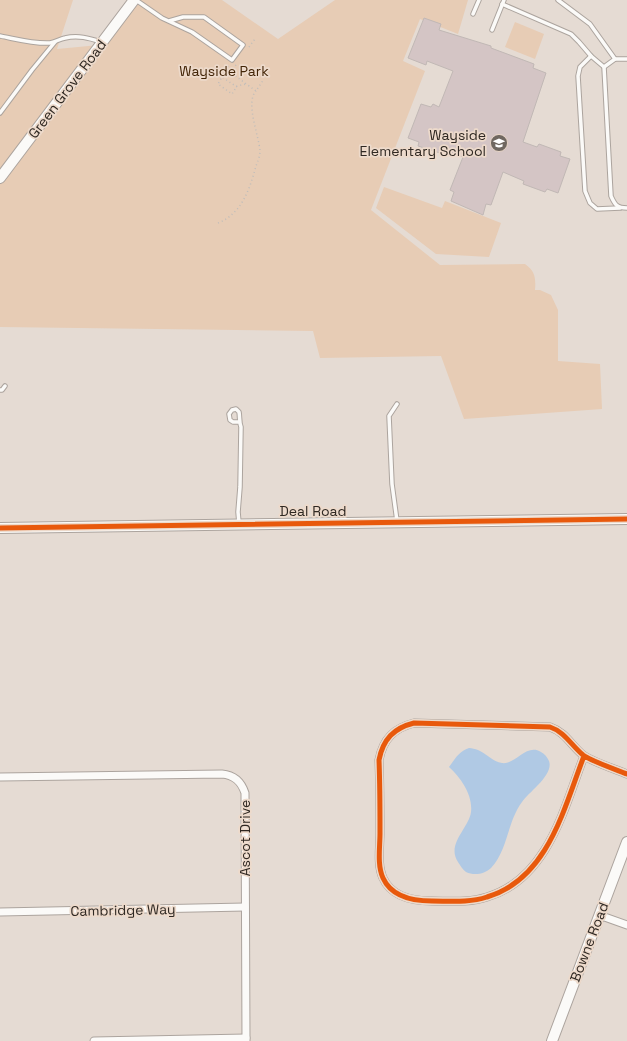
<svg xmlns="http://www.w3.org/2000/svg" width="627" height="1041" font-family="'Space Grotesk',sans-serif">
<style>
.green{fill:#e7ccb5}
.water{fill:#b0c9e4}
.building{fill:#d4c5c5;stroke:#c1b8b5}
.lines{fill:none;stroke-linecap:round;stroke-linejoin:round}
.lane-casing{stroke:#aca49e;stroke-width:5.5}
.street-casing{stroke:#aca49e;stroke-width:9}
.secondary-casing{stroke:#aca49e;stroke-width:12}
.path{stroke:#c0bdba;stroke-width:1.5;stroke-dasharray:1 3;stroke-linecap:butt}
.lane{stroke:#fbfaf8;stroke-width:3.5}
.street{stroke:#fbfaf8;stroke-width:7}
.secondary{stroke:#fbfaf8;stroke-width:10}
.cycleway-casing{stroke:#eddacb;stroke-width:8}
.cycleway{stroke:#e8590c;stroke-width:5}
.labels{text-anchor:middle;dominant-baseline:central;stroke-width:3.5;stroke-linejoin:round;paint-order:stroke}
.park-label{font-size:14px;fill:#432507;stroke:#eddacb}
.street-label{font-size:14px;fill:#2f2822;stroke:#eddacb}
.poi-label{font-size:14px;fill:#2f2822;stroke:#eddacb;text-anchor:end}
</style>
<rect width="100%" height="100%" fill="#e5dbd3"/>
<!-- green -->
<g class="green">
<path d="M0 0H73L57 49 99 45 121 26 141 0H222L278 39 335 0H468L458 34 420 19 403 61 425 71 371 210 440 265 525 264C535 271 536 278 535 290H540L551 295 558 310V361L600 364 602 409 464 419 441 356 320 358 313 331 0 327Z"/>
<polygon points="515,22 544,34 535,59 505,47"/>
<polygon points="384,187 442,208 445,201 501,223 489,257 436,254 376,208"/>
</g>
<!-- water -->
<path class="water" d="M469 748C472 748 475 749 478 750 486 753 493 762 502 763 516 765 526 743 541 752 545 754 547 757 549 761 554 775 529 792 522 802 507 822 508 850 491 868 485 874 474 876 466 872 463 870 460 865 458 862 446 844 469 828 471 812 473 795 461 778 449 767 455 759 459 751 469 748Z"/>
<!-- building -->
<polygon class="building" points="424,18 441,24 439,30 491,46 491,48 534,64 533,68 546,73 523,142 537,147 539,144 561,152 560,156 570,159 558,193 547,189 545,192 523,184 524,181 503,172 491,205 486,204 483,215 451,201 454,192 450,190 463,157 442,149 440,153 418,146 419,142 408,138 421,104 431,107 433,104 439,107 453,71 427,61 426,65 408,58"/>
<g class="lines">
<!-- lane casing -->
<g class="lane-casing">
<g id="lane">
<polyline points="136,0 162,18 192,32 232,60 243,45 204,17 183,17 169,21"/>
<polyline points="558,0 590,24 615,59"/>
<path d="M502 4 571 34 579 42 591 56 604 67 611 196C615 205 617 208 627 208"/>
<polyline points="473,14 479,0"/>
<polyline points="492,30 504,0"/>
<path d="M0 36C16 39 34 44 50 43 55 42 60 39 65 38 78 35 89 38 101 42"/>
<polyline points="591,56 580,67 578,76 585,191 590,203 597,209 620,208"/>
<polyline points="604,67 615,59 627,59"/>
<polyline points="0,113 32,70 55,42"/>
<polyline points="0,390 2,390 5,386"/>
<polyline points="397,521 392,484 389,416 397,404"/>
<path d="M239 523 238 512 240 487 241 427C239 422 240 417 239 412L236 409 232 410 229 414 230 420 233 422H239"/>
</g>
</g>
<!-- street casing -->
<g class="street-casing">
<g id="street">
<path d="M584 756C564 808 548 879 487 897 469 903 450 901 432 901 414 901 392 898 383 878 377 865 380 847 380 833 380 809 380 785 379 760 383 739 394 728 414 723L550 727C565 732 571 745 583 755 591 761 617 770 627 774"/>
<path d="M0 777 222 774C234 775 241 781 245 793L246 1041"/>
<polyline points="0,912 245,907"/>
<polyline points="599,915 627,925"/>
<polyline points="94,1041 246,1038"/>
</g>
</g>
<!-- secondary casing -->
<g class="secondary-casing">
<g id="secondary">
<polyline points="0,178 134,0"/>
<polyline points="0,528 627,519"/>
<polyline points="552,1041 627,842"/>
</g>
</g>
<!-- path -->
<g class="path">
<polyline points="249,47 255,39"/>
<polyline points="236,65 230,72 256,91 264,79"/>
<polyline points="222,77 229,65"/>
<polyline points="237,87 222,77 218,84 232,94 237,86 246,84"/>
<path d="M218 223C242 214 250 188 256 166 258 161 260 156 260 151 259 136 245 102 256 91"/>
</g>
<!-- lane -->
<use href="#lane" class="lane"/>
<!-- street -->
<use href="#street" class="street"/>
<!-- secondary -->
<use href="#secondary" class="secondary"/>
<!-- cycleway casing -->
<g class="cycleway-casing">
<g id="cycleway">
<polyline points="0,528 627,519"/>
<path d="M584 756C564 808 548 879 487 897 469 903 450 901 432 901 414 901 392 898 383 878 377 865 380 847 380 833 380 809 380 785 379 760 383 739 394 728 414 723L550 727C565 732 571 745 583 755 591 761 617 770 627 774"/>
</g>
</g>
<!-- cycleway -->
<use href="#cycleway" class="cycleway"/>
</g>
<!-- icons -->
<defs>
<g id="school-disc" transform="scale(0.9)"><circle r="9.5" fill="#6f6760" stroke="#eddacb"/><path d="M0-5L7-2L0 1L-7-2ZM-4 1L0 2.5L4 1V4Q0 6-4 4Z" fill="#fff"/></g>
</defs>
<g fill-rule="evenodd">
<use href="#school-disc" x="499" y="143"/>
</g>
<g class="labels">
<!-- park labels -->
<g class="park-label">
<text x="224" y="71">Wayside Park</text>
</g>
<!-- street labels -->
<g class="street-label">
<text transform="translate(67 89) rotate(-53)">Green Grove Road</text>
<text x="313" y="511">Deal Road</text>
<text transform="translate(245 838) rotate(-90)">Ascot Drive</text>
<text transform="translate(123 910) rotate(-1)">Cambridge Way</text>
<text transform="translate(589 942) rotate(-69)">Bowne Road</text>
</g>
<!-- poi labels -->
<g class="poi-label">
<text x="486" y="135">Wayside<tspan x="486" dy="16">Elementary School</tspan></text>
</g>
</g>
</svg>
